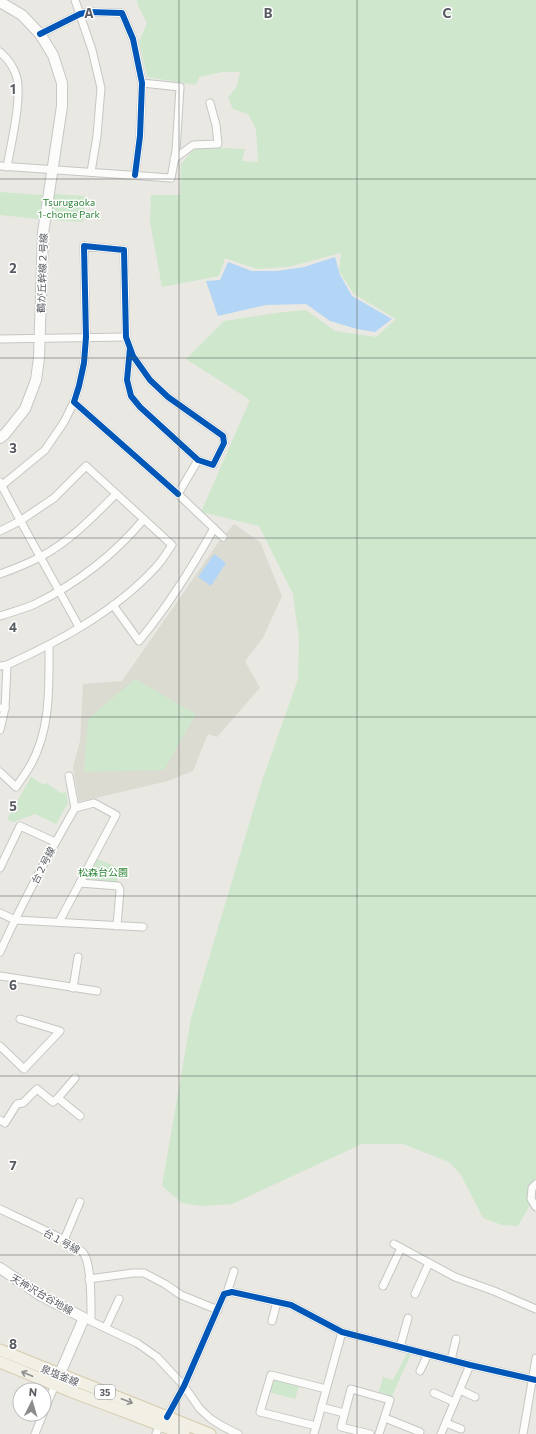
<svg xmlns="http://www.w3.org/2000/svg" width="536" height="1434" font-family="Commissioner,'Noto Sans JP',sans-serif">
<style>
.education{fill:#dcdbd1}
.green{fill:#cee7cd}
.water{fill:#b3d6f6}
.lines{fill:none;stroke-linecap:round;stroke-linejoin:round}
.street-casing{stroke:#c6c6c4;stroke-width:9}
.secondary-casing{stroke:#c6c7c6;stroke-width:12}
.primary-casing{stroke:#d4cbad;stroke-width:13}
.street{stroke:#fcfcfb;stroke-width:7}
.secondary{stroke:#fcfcfb;stroke-width:10}
.primary{stroke:#f2f0e5;stroke-width:11}
.cycleway-casing{stroke:#fff;stroke-width:8}
.cycleway{stroke:#0057b8;stroke-width:6}
.oneway{stroke:#8e8f8f}
.grid{fill:none;stroke:#585b61;stroke-width:1;stroke-opacity:0.55}
.labels{text-anchor:middle;dominant-baseline:central;stroke-width:3;stroke-linejoin:round;paint-order:stroke}
.shield{fill:#fff;stroke:#8a8c90;stroke-width:1}
.shield-label{font-size:9px;font-weight:bold;fill:#585b61}
.park-label{font-size:10px;fill:#2d8436;stroke:#fff}
.street-label{font-size:10px;fill:#585b61;stroke:#fff}
.grid-label{font-size:13px;text-anchor:middle;font-weight:bold;fill:#585b61;stroke:#fff;stroke-width:3;stroke-linejoin:round;paint-order:stroke}
</style>
<rect width="100%" height="100%" fill="#eae8e2"/>
<!-- education -->
<polygon class="education" points="234,524 260,542 282,596 263,638 245,661 260,688 217,737 208,734 193,771 168,781 79,802 73,767 80,741 83,684 122,681 220,540"/>
<!-- green -->
<g class="green">
<path d="M137 0H536V1178C528 1188 525 1194 530 1205L518 1226 502 1225 483 1218 461 1175 449 1162 403 1144H362L232 1204 202 1206 182 1203 162 1186 191 1018 262 781 298 679 299 639 293 594 259 526 201 512 250 400 186 359 224 321 276 313 306 310 335 331 376 337 396 319 354 294 339 271 341 253 288 267 257 269 225 258 219 276 162 287 150 222 151 195H180L181 164 192 151 204 147 245 149 242 161 258 162 256 129 248 114 233 109 228 98 237 86 240 72H222L199 77 196 85 147 77 139 42 147 23 138 6Z"/>
<polygon points="0,192 42,195 39,219 0,215"/>
<polygon points="54,194 85,196 83,222 51,220"/>
<polygon points="135,679 196,714 164,770 84,772 88,719"/>
<polygon points="31,777 44,785 46,783 61,793 66,792 68,803 56,824 35,814 13,822 7,819"/>
<polygon points="97,859 118,867 117,883 85,881"/>
<polygon points="407,1353 411,1354 392,1396 379,1392 383,1377 393,1380"/>
<polygon points="277,1380 299,1386 295,1399 269,1392 272,1382"/>
</g>
<!-- water -->
<g class="water">
<polygon points="335,257 340,275 352,296 392,319 375,332 357,329 330,321 306,304 266,305 218,316 206,281 220,280 228,262 252,271 277,271 304,267"/>
<polygon points="214,554 226,563 211,586 198,577"/>
</g>
<g class="lines">
<!-- street casing -->
<g class="street-casing">
<g id="street">
<polyline points="75,0 92,50 101,88 97,136 91,172"/>
<polyline points="40,34 80,14 89,12 122,13 133,39 142,83 140,136 135,175"/>
<path d="M0 52C7 58 13 66 16 75 23 95 11 144 7 167"/>
<polyline points="174,159 193,145 218,144 216,125 210,103"/>
<polyline points="0,166 171,178 176,151 180,87 142,83"/>
<polyline points="0,339 126,337"/>
<polyline points="130,348 127,380 131,396 140,407 198,460 213,465 224,443 223,436 168,397 150,380 133,356 126,337 124,250 84,246 86,337 84,363 79,386 74,402 178,494"/>
<polyline points="198,460 178,494 223,537"/>
<path d="M0 482C25 531 53 579 79 627"/>
<polyline points="0,487 45,450 64,422 74,402"/>
<path d="M0 531 20 521 54 498 86 466 172 545C167 552 162 561 156 567 116 611 60 641 7 665L0 666"/>
<path d="M0 574C14 569 27 564 40 557 69 542 93 517 116 494"/>
<path d="M113 605 139 641C168 606 192 568 214 528"/>
<path d="M0 616C12 612 24 609 35 604 78 583 113 556 144 519"/>
<polyline points="0,708 5,708 7,665"/>
<polyline points="0,730 5,708"/>
<path d="M0 772 16 787C21 780 26 773 30 766 51 730 49 686 49 646"/>
<polyline points="0,868 20,826 55,842"/>
<polyline points="80,883 118,886 120,890 117,926"/>
<polyline points="0,913 15,920 143,927"/>
<polyline points="59,922 116,815 94,803 75,808"/>
<path d="M0 952C22 903 48 855 75 808L69 776"/>
<polyline points="0,976 97,991"/>
<polyline points="73,988 78,957"/>
<polyline points="0,1046 24,1069 60,1031 20,1019"/>
<polyline points="58,1098 75,1078"/>
<polyline points="0,1120 5,1123 17,1104 23,1103 37,1089 53,1102 58,1098 80,1116"/>
<polyline points="536,1184 532,1188 531,1199 536,1207"/>
<path d="M0 1209C14 1216 78 1244 84 1254 92 1267 91 1304 91 1321"/>
<polyline points="64,1240 80,1202"/>
<polyline points="394,1244 455,1277 494,1291 536,1309"/>
<polyline points="89,1279 133,1273 144,1273 165,1284 181,1295 218,1310"/>
<polyline points="383,1286 401,1248"/>
<polyline points="227,1293 234,1271"/>
<polyline points="415,1294 429,1263"/>
<polyline points="84,1318 137,1343 157,1357 184,1386 200,1409 211,1419 222,1426 238,1434"/>
<polyline points="272,1321 277,1302"/>
<polyline points="106,1327 119,1299"/>
<polyline points="400,1347 408,1318"/>
<polyline points="451,1360 456,1339"/>
<polyline points="420,1371 428,1354"/>
<polyline points="460,1390 475,1397"/>
<polyline points="434,1393 454,1402"/>
<polyline points="321,1407 344,1413"/>
<polyline points="44,1411 55,1385"/>
<polyline points="167,1417 184,1386 224,1294 232,1292 291,1305 342,1332 470,1365 536,1380"/>
<polyline points="385,1418 420,1432 419,1434"/>
<polyline points="446,1423 461,1429"/>
<polyline points="316,1426 260,1412 271,1375 326,1389"/>
<polyline points="35,1434 43,1414"/>
<polyline points="156,1434 160,1425"/>
<polyline points="314,1434 342,1332"/>
<polyline points="370,1434 341,1427 351,1389 390,1400 379,1434"/>
<polyline points="441,1434 470,1365"/>
<polyline points="523,1434 536,1358"/>
</g>
</g>
<!-- secondary casing -->
<g class="secondary-casing">
<g id="secondary">
<polyline points="0,2 22,15 40,34 53,55 62,83 62,106 43,233 39,358 36,380 25,409 5,434 0,438"/>
<polyline points="0,1268 40,1295 84,1318 55,1385"/>
</g>
</g>
<!-- primary casing -->
<g class="primary-casing">
<g id="primary">
<polyline points="0,1350 210,1434"/>
<polyline points="0,1362 70,1391 184,1434"/>
</g>
</g>
<!-- street -->
<use href="#street" class="street"/>
<!-- secondary -->
<use href="#secondary" class="secondary"/>
<!-- primary -->
<use href="#primary" class="primary"/>
<!-- cycleway casing -->
<g class="cycleway-casing">
<g id="cycleway">
<polyline points="40,34 80,14 89,12 122,13 133,39 142,83 140,136 135,175"/>
<polyline points="130,348 127,380 131,396 140,407 198,460 213,465 224,443 223,436 168,397 150,380 133,356 126,337 124,250 84,246 86,337 84,363 79,386 74,402 178,494"/>
<polyline points="167,1417 184,1386 224,1294 232,1292 291,1305 342,1332 470,1365 536,1380"/>
</g>
</g>
<!-- cycleway -->
<use href="#cycleway" class="cycleway"/>
</g>
<!-- one-way arrows -->
<defs><path id="oneway-shaft" d="M-6 0H5M1.5-3L5.5 0L1.5 3" fill="none" stroke-width="1.6" stroke-linecap="round" stroke-linejoin="round"/></defs>
<g class="oneway">
<use href="#oneway-shaft" transform="translate(27 1374) rotate(-157)"/>
<use href="#oneway-shaft" transform="translate(127 1401) rotate(21)"/>
</g>
<!-- grid -->
<path class="grid" d="M179 0V1434M357 0V1434M0 179H536M0 358H536M0 538H536M0 717H536M0 896H536M0 1076H536M0 1255H536"/>
<g class="labels">
<!-- shield labels -->
<rect class="shield" x="95" y="1385" width="20" height="14" rx="3"/>
<g class="shield-label">
<text x="105" y="1392">35</text>
</g>
<!-- park labels -->
<g class="park-label">
<text x="69" y="202">Tsurugaoka<tspan x="69" dy="12">1-chome Park</tspan></text>
<text x="103" y="872">松森台公園</text>
</g>
<!-- street labels -->
<g class="street-label">
<text transform="translate(42 273) rotate(-88)">鶴が丘幹線２号線</text>
<text transform="translate(43 865) rotate(-63)">台２号線</text>
<text transform="translate(62 1241) rotate(29)">台１号線</text>
<text transform="translate(42 1294) rotate(30)">天神沢台谷地線</text>
<text transform="translate(60 1375) rotate(22)">泉塩釜線</text>
</g>
</g>
<g class="grid-label">
<text x="89" y="18">A</text>
<text x="268" y="18">B</text>
<text x="447" y="18">C</text>
<text x="13" y="94">1</text>
<text x="13" y="273">2</text>
<text x="13" y="453">3</text>
<text x="13" y="632">4</text>
<text x="13" y="811">5</text>
<text x="13" y="990">6</text>
<text x="13" y="1170">7</text>
<text x="13" y="1349">8</text>
</g>
<!-- north arrow -->
<g transform="translate(32 1402) rotate(5)"><circle r="19" fill="#ffffff" stroke="#bcbdc0"/>
<path d="M0-3L7 15L0 10L-7 15Z" fill="#8b8c8e"/>
<text y="-6" font-size="11" font-weight="bold" text-anchor="middle" fill="#585b61">N</text>
</g>
</svg>
